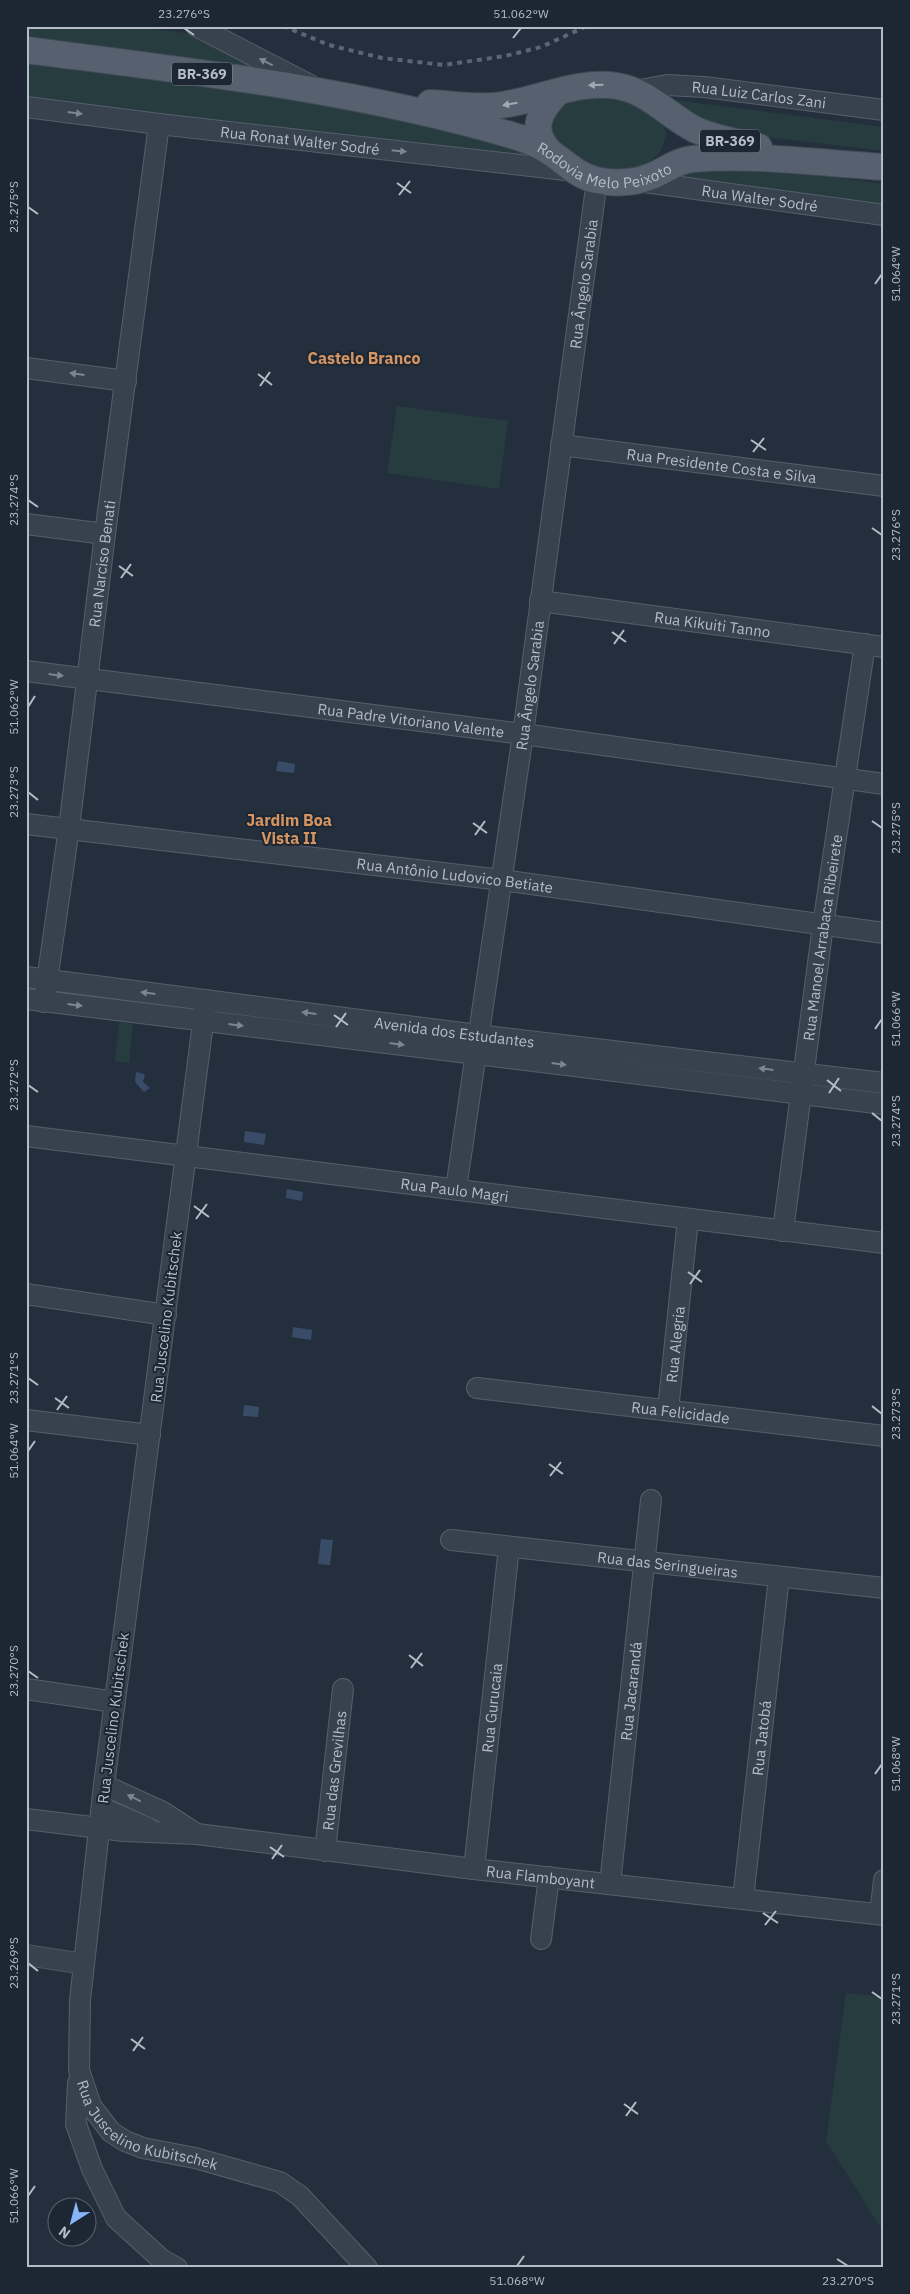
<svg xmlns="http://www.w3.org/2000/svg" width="910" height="2294" font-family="'IBM Plex Sans',sans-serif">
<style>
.green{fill:#263c3f}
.water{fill:#394c67}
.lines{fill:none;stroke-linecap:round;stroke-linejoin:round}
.minor-casing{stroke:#565f6c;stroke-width:22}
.major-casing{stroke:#414a57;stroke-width:28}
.minor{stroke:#38414e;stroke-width:20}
.major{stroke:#56606e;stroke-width:26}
.rail{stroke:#5a6575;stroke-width:4;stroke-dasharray:5 5;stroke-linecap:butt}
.oneway{fill:#7c8592}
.oneway2{fill:#a1aab7}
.ticks{fill:none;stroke:#b4bcc9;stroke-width:2}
.labels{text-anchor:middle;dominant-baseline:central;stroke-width:4;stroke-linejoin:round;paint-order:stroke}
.shield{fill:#1d2633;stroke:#878f9c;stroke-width:1}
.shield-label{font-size:14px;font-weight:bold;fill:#b4bcc9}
.street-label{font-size:15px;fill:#b4bcc9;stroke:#1d2633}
.neighbourhood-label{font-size:16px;font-weight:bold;fill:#d59563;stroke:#1d2633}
.neatline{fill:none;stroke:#b4bcc9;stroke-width:2}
.ticks-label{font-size:12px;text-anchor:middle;fill:#b4bcc9}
</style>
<rect width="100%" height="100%" fill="#242f3e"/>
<!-- green -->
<g class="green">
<polygon points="26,26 129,26 194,34 294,84 26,46"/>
<polygon points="26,62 377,101 556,159 26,101"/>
<polygon points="597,97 628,101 661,121 667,134 660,152 647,165 633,169 598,171 562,157 545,120 562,101"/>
<polygon points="675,100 884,127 884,151 723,132 680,109"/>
<polygon points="689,164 801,173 884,184 884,207 670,181"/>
<polygon points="397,406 508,421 499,489 387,473"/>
<polygon points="119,1022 133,1024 129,1063 115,1061"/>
<polygon points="846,1993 884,1997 884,2233 826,2141"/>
</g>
<!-- water -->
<g class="water">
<polygon points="278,761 295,764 294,773 276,771"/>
<polygon points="136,1072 145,1074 143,1082 150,1088 144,1092 135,1082"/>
<polygon points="245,1131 266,1134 264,1145 244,1142"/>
<polygon points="287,1189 303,1192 302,1201 286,1198"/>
<polygon points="293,1327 312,1330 311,1340 292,1337"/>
<polygon points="244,1405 259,1407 258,1417 243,1416"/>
<polygon points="321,1539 333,1540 330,1565 318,1564"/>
</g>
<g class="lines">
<!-- minor casing -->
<g class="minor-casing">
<g id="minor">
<polyline points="196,26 310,85"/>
<path id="s1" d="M635 91 667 85 704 87 884 110"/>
<path id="s2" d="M26 107 159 124 574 171"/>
<path id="s3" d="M637 181 884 215"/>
<polyline points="26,368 126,381"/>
<path id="s4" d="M561 445 884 486"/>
<polyline points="26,524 105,534"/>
<path id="s5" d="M540 601 884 647"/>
<path id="s6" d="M26 671 523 734 884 784"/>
<path id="s7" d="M26 824 502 880 884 933"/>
<path id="s8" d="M26 977 478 1035 884 1083"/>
<polyline points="26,999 884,1104"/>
<path id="s9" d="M206 1000 104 1785 80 2000 79 2070 91 2106 111 2132 125 2141 143 2148 195 2158 280 2182 300 2196 367 2268"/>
<path id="s10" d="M44 1002 69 828 105 534 159 124"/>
<path id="s11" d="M26 1136 884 1243"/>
<path id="s12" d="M456 1189 523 734 597 180"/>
<path id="s13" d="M783 1231 823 925 865 644"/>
<polyline points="26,1294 166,1315"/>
<path id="s14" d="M477 1388 884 1436"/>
<path id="s15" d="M668 1410 688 1219"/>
<polyline points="26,1420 150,1435"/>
<path id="s16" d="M451 1540 884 1588"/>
<polyline points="26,1689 115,1702"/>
<polyline points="104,1785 163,1812 195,1833"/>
<polyline points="102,1808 148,1828"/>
<path id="s17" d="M26 1819 124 1831 197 1834 474 1869 884 1915"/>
<path id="s18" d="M325 1851 343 1689"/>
<path id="s19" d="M474 1869 509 1547"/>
<path id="s20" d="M610 1884 651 1500"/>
<path id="s21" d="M743 1899 779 1577"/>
<polyline points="880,1914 884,1880"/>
<polyline points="541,1939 549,1877"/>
<polyline points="26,1955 84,1964"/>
<polyline points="78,2083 76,2124 92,2169 116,2218 161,2259 177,2268"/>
</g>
</g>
<!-- major casing -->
<g class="major-casing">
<g id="major">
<path id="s22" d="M26 50C189 71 353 89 511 135 523 138 540 145 551 153 566 163 578 176 596 180 612 184 634 183 649 177 664 172 677 160 693 159 756 154 821 163 884 167"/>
<path d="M430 103C453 104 480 109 502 105 542 99 577 80 617 86 649 91 669 117 696 130 716 139 738 142 759 147"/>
<path d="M550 152C529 130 539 111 558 92"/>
</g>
</g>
<!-- minor -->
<use href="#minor" class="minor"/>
<!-- major -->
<use href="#major" class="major"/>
<!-- rail -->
<polyline class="rail" points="283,26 329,45 382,58 444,65 505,56 541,47 587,26"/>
</g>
<!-- one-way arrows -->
<defs><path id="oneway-solid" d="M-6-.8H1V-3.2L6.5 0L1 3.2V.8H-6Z" transform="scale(1.25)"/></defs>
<g class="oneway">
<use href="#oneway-solid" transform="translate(266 62) rotate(-153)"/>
<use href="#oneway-solid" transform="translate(75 113) rotate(7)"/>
<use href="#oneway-solid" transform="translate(399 151) rotate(6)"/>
<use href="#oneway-solid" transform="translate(77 374) rotate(-172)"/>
<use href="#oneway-solid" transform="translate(56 675) rotate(7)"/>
<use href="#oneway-solid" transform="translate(148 993) rotate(-173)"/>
<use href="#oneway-solid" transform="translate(75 1005) rotate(7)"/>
<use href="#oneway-solid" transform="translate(309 1013) rotate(-173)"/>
<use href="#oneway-solid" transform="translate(236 1025) rotate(7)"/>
<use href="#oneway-solid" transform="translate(397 1044) rotate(7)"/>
<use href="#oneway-solid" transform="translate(559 1064) rotate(7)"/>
<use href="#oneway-solid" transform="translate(766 1069) rotate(-173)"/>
<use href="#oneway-solid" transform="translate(134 1798) rotate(-154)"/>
</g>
<g class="oneway2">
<use href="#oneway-solid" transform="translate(596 85) rotate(179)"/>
<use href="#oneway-solid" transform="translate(510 104) rotate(170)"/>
</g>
<!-- ticks -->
<path class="ticks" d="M184 28 194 35M513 38 521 28M397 183 411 193M399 195 410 181M28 207 38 214M875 284 882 274M258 374 272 385M260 386 270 372M751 440 766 450M753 452 764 438M28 500 38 507M872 528 882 535M119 566 133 576M121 578 131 564M612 632 626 642M614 644 624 630M28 707 35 696M28 792 38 800M872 821 882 828M473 823 487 833M475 835 485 821M334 1015 348 1025M336 1027 346 1013M875 1029 882 1019M827 1080 841 1091M28 1085 38 1092M829 1093 839 1078M872 1113 882 1121M194 1206 209 1217M196 1219 207 1204M688 1272 702 1282M690 1284 700 1270M28 1378 38 1385M55 1398 69 1408M872 1406 882 1414M57 1410 67 1396M28 1451 35 1441M549 1464 563 1474M550 1476 561 1462M409 1655 423 1666M411 1668 422 1653M28 1671 38 1678M875 1774 882 1764M270 1847 284 1857M272 1859 282 1845M763 1913 778 1923M765 1925 776 1911M28 1963 38 1971M872 1992 882 1999M131 2039 145 2049M133 2051 143 2037M624 2104 638 2114M626 2116 636 2102M28 2196 35 2186M837 2259 848 2266M517 2266 524 2256"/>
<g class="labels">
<!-- shield labels -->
<g class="shield">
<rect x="172" y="62.5" width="60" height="23" rx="4"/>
<rect x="700" y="129.5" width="60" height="23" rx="4"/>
</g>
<g class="shield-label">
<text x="202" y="74">BR-369</text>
<text x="730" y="141">BR-369</text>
</g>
<!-- street labels -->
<g class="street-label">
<text stroke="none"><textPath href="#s1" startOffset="125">Rua Luiz Carlos Zani</textPath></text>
<text stroke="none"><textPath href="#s2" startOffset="276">Rua Ronat Walter Sodré</textPath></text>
<text stroke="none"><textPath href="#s22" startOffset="595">Rodovia Melo Peixoto</textPath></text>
<text stroke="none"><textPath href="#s3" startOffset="124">Rua Walter Sodré</textPath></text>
<text stroke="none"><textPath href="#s12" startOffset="914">Rua Ângelo Sarabia</textPath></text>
<text stroke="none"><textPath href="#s4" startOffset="162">Rua Presidente Costa e Silva</textPath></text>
<text stroke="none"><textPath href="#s10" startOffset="442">Rua Narciso Benati</textPath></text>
<text stroke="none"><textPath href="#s5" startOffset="174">Rua Kikuiti Tanno</textPath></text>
<text stroke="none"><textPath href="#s12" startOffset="509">Rua Ângelo Sarabia</textPath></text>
<text stroke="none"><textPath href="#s6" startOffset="388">Rua Padre Vitoriano Valente</textPath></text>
<text stroke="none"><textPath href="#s7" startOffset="432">Rua Antônio Ludovico Betiate</textPath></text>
<text stroke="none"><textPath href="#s13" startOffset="296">Rua Manoel Arrabaca Ribeirete</textPath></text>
<text stroke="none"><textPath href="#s8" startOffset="432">Avenida dos Estudantes</textPath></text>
<text stroke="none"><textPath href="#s11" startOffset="432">Rua Paulo Magri</textPath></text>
<text transform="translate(166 1317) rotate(-83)">Rua Juscelino Kubitschek</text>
<text stroke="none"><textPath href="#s15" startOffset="66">Rua Alegria</textPath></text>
<text stroke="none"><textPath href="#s14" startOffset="205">Rua Felicidade</textPath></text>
<text stroke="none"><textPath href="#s16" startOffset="218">Rua das Seringueiras</textPath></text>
<text stroke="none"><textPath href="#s20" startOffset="194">Rua Jacarandá</textPath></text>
<text stroke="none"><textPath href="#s19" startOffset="162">Rua Gurucaia</textPath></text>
<text transform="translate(113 1718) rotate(-83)">Rua Juscelino Kubitschek</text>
<text stroke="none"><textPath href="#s21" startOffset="162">Rua Jatobá</textPath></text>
<text stroke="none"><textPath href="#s18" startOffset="81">Rua das Grevilhas</textPath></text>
<text stroke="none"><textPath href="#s17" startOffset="518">Rua Flamboyant</textPath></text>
<text stroke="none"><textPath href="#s9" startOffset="1175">Rua Juscelino Kubitschek</textPath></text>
</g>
<!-- neighbourhood labels -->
<g class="neighbourhood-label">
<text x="364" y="358">Castelo Branco</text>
<text x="289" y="820">Jardim Boa<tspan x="289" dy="18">Vista II</tspan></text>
</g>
</g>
<!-- border -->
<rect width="910" height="2294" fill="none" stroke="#1d2633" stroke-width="55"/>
<!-- north arrow -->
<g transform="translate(72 2222) rotate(216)"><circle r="24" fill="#1d2633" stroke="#59626f"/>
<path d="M0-4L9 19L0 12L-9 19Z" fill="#8ab4f8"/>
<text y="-8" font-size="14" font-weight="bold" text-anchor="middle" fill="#b4bcc9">N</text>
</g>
<rect x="28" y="28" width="854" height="2238" class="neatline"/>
<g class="ticks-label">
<text x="184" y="18">23.276°S</text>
<text x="521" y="18">51.062°W</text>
<text transform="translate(14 207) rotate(-90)" y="4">23.275°S</text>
<text transform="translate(896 274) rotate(-90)" y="4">51.064°W</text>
<text transform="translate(14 500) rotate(-90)" y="4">23.274°S</text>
<text transform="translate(896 535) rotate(-90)" y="4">23.276°S</text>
<text transform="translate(14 707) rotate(-90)" y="4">51.062°W</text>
<text transform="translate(14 792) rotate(-90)" y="4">23.273°S</text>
<text transform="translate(896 828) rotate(-90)" y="4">23.275°S</text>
<text transform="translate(896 1019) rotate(-90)" y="4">51.066°W</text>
<text transform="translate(14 1085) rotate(-90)" y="4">23.272°S</text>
<text transform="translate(896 1121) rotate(-90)" y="4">23.274°S</text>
<text transform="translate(14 1378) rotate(-90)" y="4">23.271°S</text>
<text transform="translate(896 1414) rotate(-90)" y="4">23.273°S</text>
<text transform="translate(14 1451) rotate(-90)" y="4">51.064°W</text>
<text transform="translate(14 1671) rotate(-90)" y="4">23.270°S</text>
<text transform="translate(896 1764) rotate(-90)" y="4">51.068°W</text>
<text transform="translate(14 1963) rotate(-90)" y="4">23.269°S</text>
<text transform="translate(896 1999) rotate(-90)" y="4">23.271°S</text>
<text transform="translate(14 2196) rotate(-90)" y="4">51.066°W</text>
<text x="517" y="2285">51.068°W</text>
<text x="848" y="2285">23.270°S</text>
</g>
</svg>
